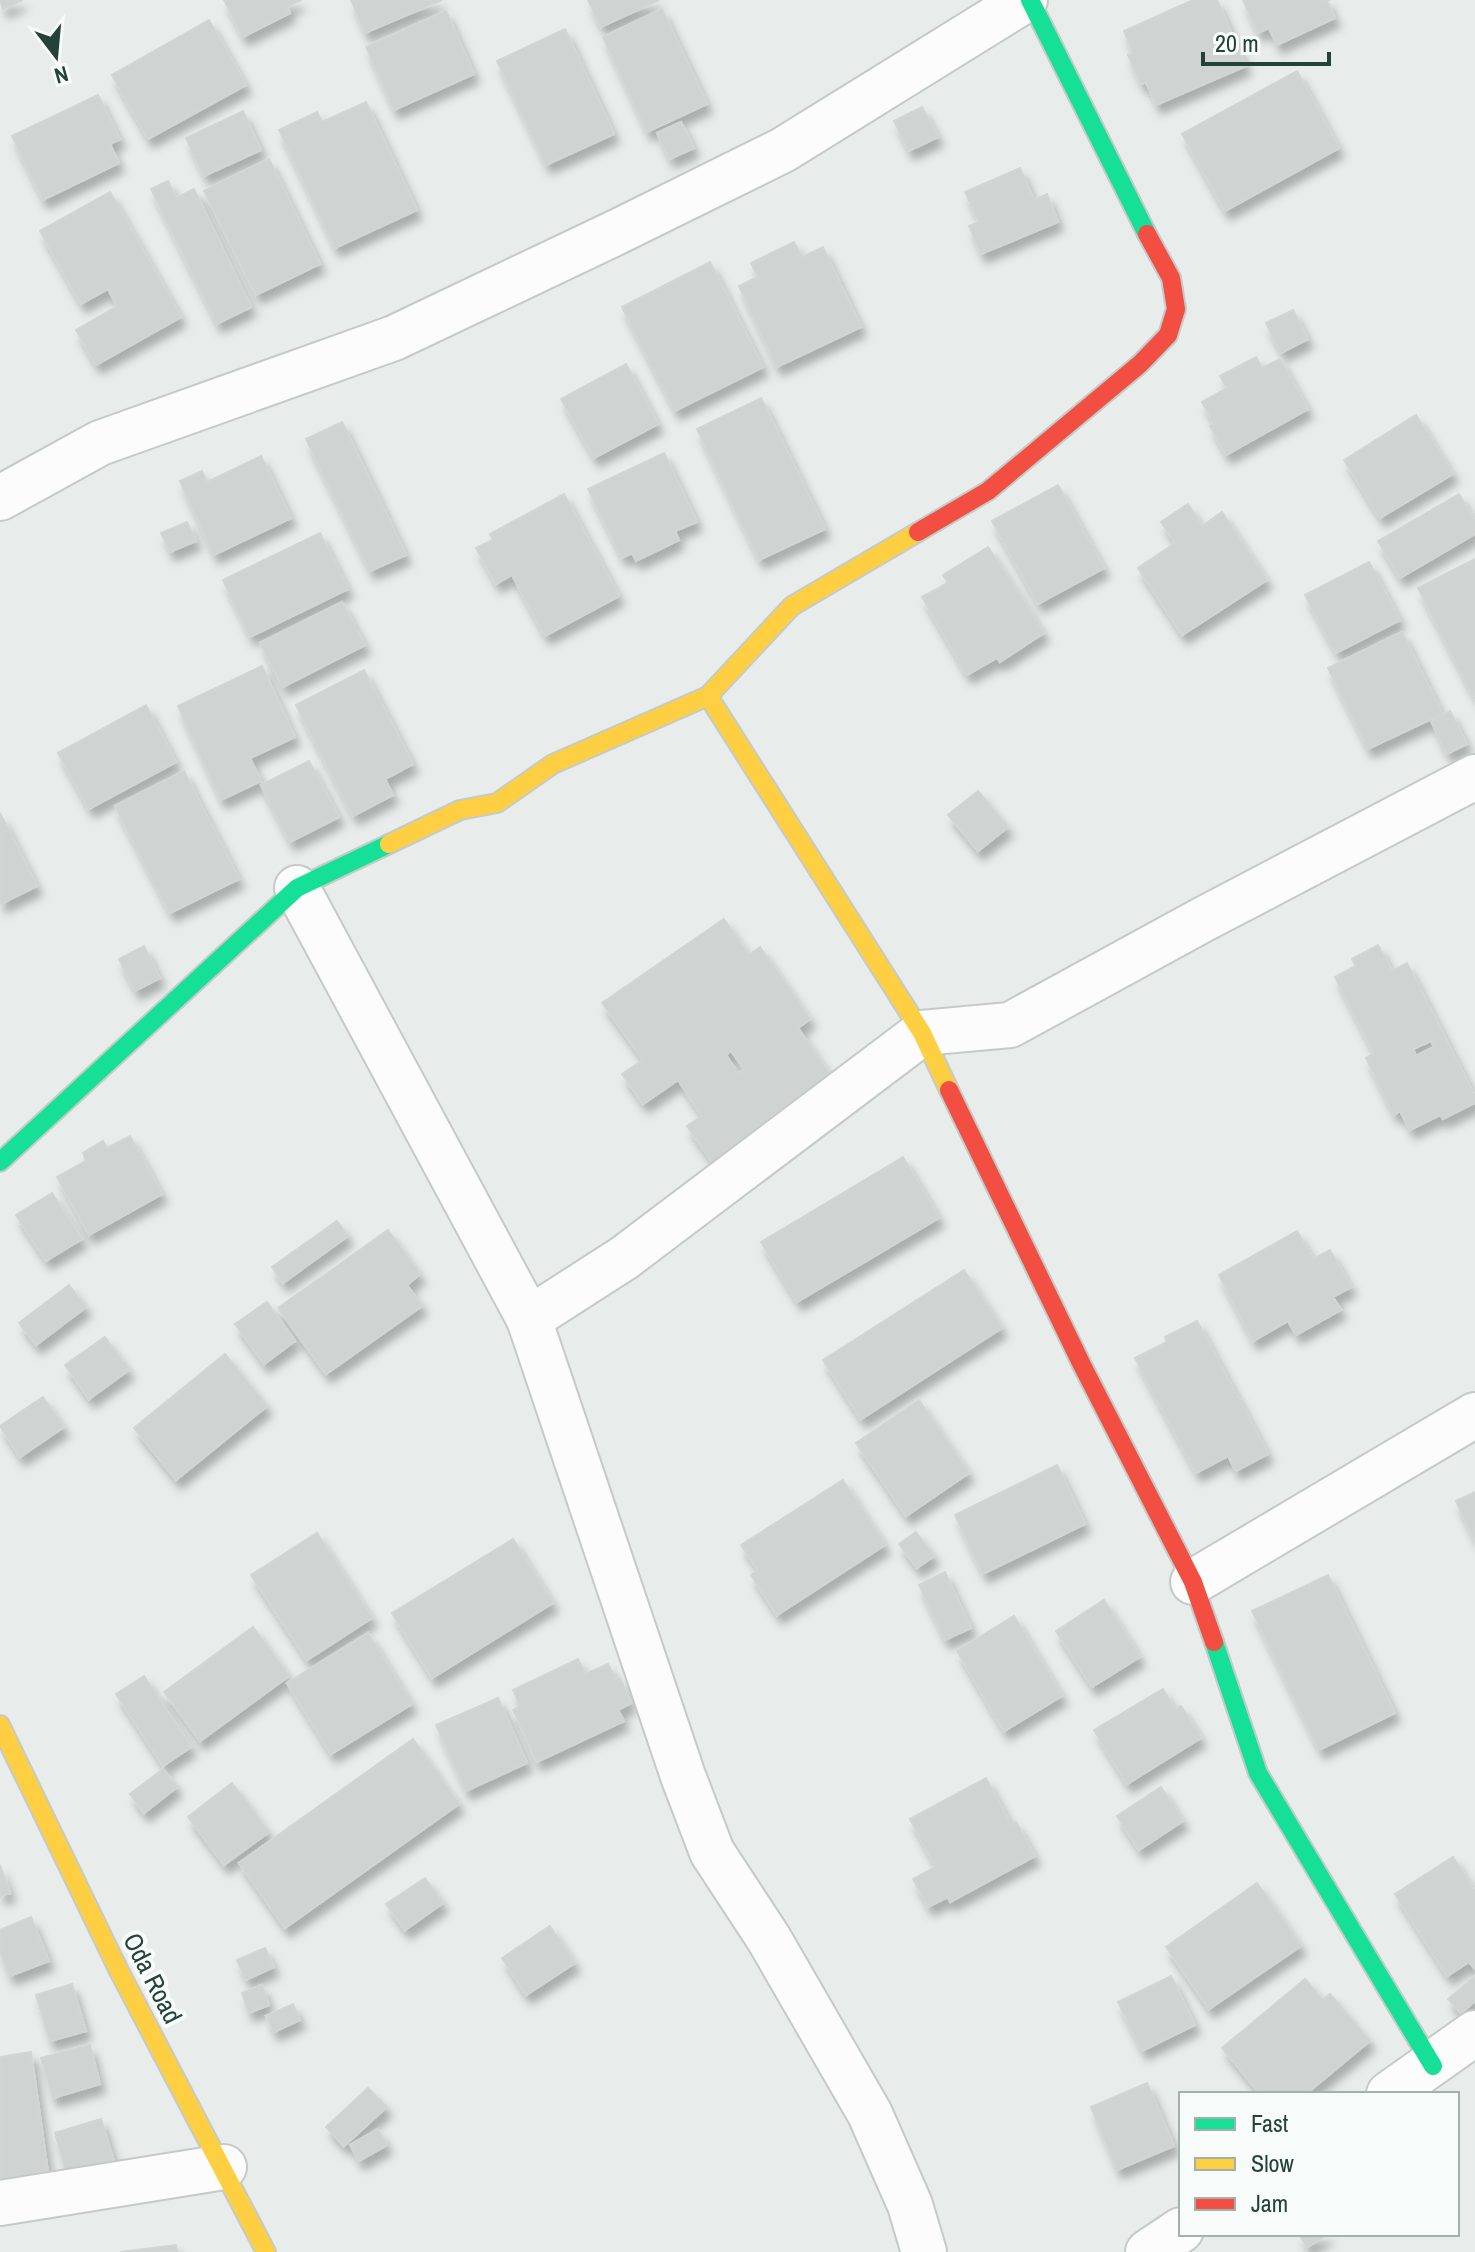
<svg xmlns="http://www.w3.org/2000/svg" width="1475" height="2252" font-family="'Archivo Narrow',sans-serif">
<style>
.building{fill:#cfd4d2;stroke:#d1d6d4;stroke-width:2;fill-rule:evenodd;filter:url(#shadow)}
.lines{fill:none;stroke-linecap:round;stroke-linejoin:round}
.street-casing{stroke:#c5cac8;stroke-width:48}
.fast-casing{stroke:#c3cbc8;stroke-width:22}
.slow-casing{stroke:#c3cbc8;stroke-width:22}
.jam-casing{stroke:#c3cbc8;stroke-width:22}
.street{stroke:#fcfcfc;stroke-width:44}
.fast{stroke:#16e098;stroke-width:18}
.slow{stroke:#ffcf43;stroke-width:18}
.jam{stroke:#f24e42;stroke-width:18}
.labels{text-anchor:middle;dominant-baseline:central;stroke-width:8;stroke-linejoin:round;paint-order:stroke}
.street-label{font-size:26px;fill:#24423a;stroke:#f7fbf9}
</style>
<defs>
<filter id="shadow"><feDropShadow dx="5" dy="9" stdDeviation="4" flood-color="#0004"/></filter>
</defs>
<rect width="100%" height="100%" fill="#e8edeb"/>
<!-- building -->
<g class="building">
<polygon points="0,0 23,0 3,9"/>
<polygon points="224,0 301,0 287,7 290,13 243,37"/>
<polygon points="351,0 442,0 365,33"/>
<polygon points="588,0 659,0 601,27"/>
<polygon points="1193,0 1217,0 1246,66 1156,105 1146,82 1141,84 1128,55 1133,53 1124,31"/>
<polygon points="1243,0 1330,0 1327,1 1335,18 1277,45 1269,28 1258,33"/>
<polygon points="662,9 707,104 647,132 603,37"/>
<polygon points="446,11 474,74 394,110 366,47"/>
<polygon points="209,20 246,85 148,139 112,75"/>
<polygon points="565,29 614,134 546,165 497,61"/>
<polygon points="1297,71 1339,148 1225,211 1182,134"/>
<polygon points="98,95 120,139 110,144 119,163 43,200 12,136"/>
<polygon points="366,102 417,210 335,248 279,130 317,112 322,122"/>
<polygon points="922,107 938,137 909,151 894,121"/>
<polygon points="243,111 261,150 204,176 186,138"/>
<polygon points="681,122 694,148 670,159 657,133"/>
<polygon points="269,159 320,264 256,295 204,191"/>
<polygon points="1020,168 1034,200 1047,194 1058,222 981,254 969,226 979,222 965,192"/>
<polygon points="168,181 176,198 194,189 251,307 217,324 151,189"/>
<polygon points="110,192 181,317 96,365 76,330 117,306 108,289 81,304 40,231"/>
<polygon points="794,242 802,257 823,247 861,327 777,367 739,286 758,277 751,263"/>
<polygon points="710,262 763,367 675,411 622,307"/>
<polygon points="1293,310 1308,339 1281,353 1266,323"/>
<polygon points="1256,357 1262,368 1280,359 1308,409 1226,455 1210,426 1214,424 1202,402 1227,388 1220,376"/>
<polygon points="626,364 658,424 594,458 561,399"/>
<polygon points="761,398 825,529 759,560 697,429"/>
<polygon points="1416,415 1453,474 1380,518 1344,460"/>
<polygon points="342,422 406,555 370,571 306,439"/>
<polygon points="664,453 697,522 675,531 679,540 636,561 632,553 622,558 588,489"/>
<polygon points="261,456 291,518 214,555 180,481 202,471 207,482"/>
<polygon points="1058,485 1104,568 1038,604 992,521"/>
<polygon points="564,494 619,596 545,636 512,575 496,584 476,548 493,540 490,534"/>
<polygon points="1459,494 1475,522 1475,534 1400,578 1378,541"/>
<polygon points="1188,504 1202,526 1222,512 1267,580 1182,635 1138,568 1175,543 1161,522"/>
<polygon points="187,522 196,541 170,552 161,533"/>
<polygon points="320,533 348,589 250,637 223,580"/>
<polygon points="988,547 1044,633 1000,662 997,658 967,675 922,597 948,583 943,575"/>
<polygon points="1475,559 1475,699 1418,588"/>
<polygon points="1369,562 1400,620 1336,653 1305,595"/>
<polygon points="342,602 365,645 283,687 260,643"/>
<polygon points="1402,632 1442,714 1368,749 1328,668"/>
<polygon points="262,666 295,737 250,758 261,781 221,800 178,706"/>
<polygon points="364,670 413,764 385,779 393,795 353,816 296,705"/>
<polygon points="146,705 176,762 89,809 58,753"/>
<polygon points="1450,711 1467,744 1447,754 1431,721"/>
<polygon points="309,761 339,817 290,842 261,785"/>
<polygon points="184,771 239,879 170,913 115,806"/>
<polygon points="978,791 1008,827 978,851 948,815"/>
<polygon points="0,813 37,886 1,904 0,902"/>
<path d="M724 919 749 955 760 947 810 1019 798 1028 836 1083 715 1166 687 1126 702 1116 678 1080 643 1104 622 1074 643 1060 602 1003ZM731 1051 744 1069 738 1073 726 1055Z"/>
<path d="M1378 945 1392 971 1407 963 1475 1096V1103L1443 1119 1440 1115 1410 1130 1400 1111 1394 1115 1366 1058 1374 1053 1335 977 1356 966 1352 959ZM1431 1041 1434 1047 1416 1056 1413 1049Z"/>
<polygon points="144,946 160,978 135,991 119,959"/>
<polygon points="130,1136 162,1194 89,1235 57,1177 86,1161 83,1153 103,1141 107,1148"/>
<polygon points="903,1157 939,1218 797,1302 761,1242"/>
<polygon points="52,1193 82,1239 46,1261 16,1215"/>
<polygon points="337,1221 348,1236 283,1283 272,1267"/>
<polygon points="388,1230 420,1274 407,1285 422,1306 326,1374 278,1308"/>
<polygon points="1297,1231 1313,1259 1330,1250 1351,1287 1333,1297 1341,1310 1296,1335 1288,1321 1253,1341 1219,1275"/>
<polygon points="964,1270 1002,1328 861,1419 823,1360"/>
<polygon points="69,1285 86,1307 36,1345 19,1323"/>
<polygon points="267,1302 295,1341 264,1364 235,1324"/>
<polygon points="1197,1321 1268,1454 1236,1471 1228,1456 1196,1473 1135,1358 1167,1342 1165,1337"/>
<polygon points="105,1337 129,1370 89,1399 65,1365"/>
<polygon points="225,1354 267,1406 176,1480 134,1428"/>
<polygon points="43,1397 64,1427 20,1457 0,1426"/>
<polygon points="919,1400 969,1473 906,1516 856,1443"/>
<polygon points="1057,1465 1085,1524 983,1574 955,1515"/>
<polygon points="843,1480 885,1545 777,1615 751,1575 758,1570 741,1545"/>
<polygon points="1475,1492 1475,1541 1456,1501"/>
<polygon points="916,1532 934,1556 917,1568 899,1544"/>
<polygon points="317,1533 372,1618 307,1660 251,1575"/>
<polygon points="513,1539 553,1603 432,1678 392,1613"/>
<polygon points="945,1572 971,1628 945,1640 919,1585"/>
<polygon points="1328,1575 1395,1713 1319,1750 1252,1611"/>
<polygon points="1104,1600 1140,1657 1092,1687 1056,1631"/>
<polygon points="1014,1616 1062,1696 1004,1731 957,1651"/>
<polygon points="253,1627 289,1676 200,1741 164,1692"/>
<polygon points="368,1633 412,1704 331,1754 287,1683"/>
<polygon points="578,1659 585,1674 608,1664 616,1680 620,1678 631,1703 618,1710 624,1721 537,1762 513,1710 520,1706 513,1690"/>
<polygon points="144,1676 191,1747 163,1766 116,1694"/>
<polygon points="1163,1689 1175,1710 1181,1706 1201,1738 1127,1784 1094,1730"/>
<polygon points="498,1698 527,1763 466,1791 436,1725"/>
<polygon points="413,1739 459,1804 285,1928 239,1863"/>
<polygon points="163,1769 177,1787 144,1813 130,1794"/>
<polygon points="986,1778 1011,1825 1016,1822 1035,1856 950,1902 948,1897 928,1907 913,1879 936,1867 910,1819"/>
<polygon points="232,1783 269,1832 224,1865 188,1817"/>
<polygon points="1161,1787 1183,1821 1139,1850 1117,1816"/>
<polygon points="1453,1857 1475,1891 1475,1969 1469,1962 1447,1976 1395,1894"/>
<polygon points="0,1865 10,1893 0,1896"/>
<polygon points="425,1878 443,1903 405,1930 386,1904"/>
<polygon points="1257,1883 1301,1946 1209,2009 1166,1947"/>
<polygon points="31,1917 49,1961 10,1976 0,1952 0,1930"/>
<polygon points="550,1926 575,1963 526,1995 502,1958"/>
<polygon points="265,1948 274,1967 246,1980 237,1960"/>
<polygon points="1171,1976 1195,2025 1142,2051 1118,2002"/>
<polygon points="1475,1976 1475,2001 1461,2013 1448,1999"/>
<polygon points="1305,1979 1323,2000 1330,1994 1370,2041 1306,2094 1260,2094 1222,2048"/>
<polygon points="72,1984 86,2031 50,2041 36,1995"/>
<polygon points="262,1985 269,2005 249,2013 242,1993"/>
<polygon points="293,2004 300,2020 274,2032 266,2016"/>
<polygon points="90,2045 100,2084 53,2098 41,2058"/>
<polygon points="31,2052 49,2179 0,2187 0,2057"/>
<polygon points="1147,2083 1174,2146 1117,2170 1091,2107"/>
<polygon points="368,2088 387,2107 344,2146 326,2127"/>
<polygon points="101,2119 114,2161 67,2175 55,2133"/>
<polygon points="378,2129 387,2145 359,2161 350,2145"/>
<polygon points="1299,2234 1328,2234 1307,2247"/>
<polygon points="176,2245 177,2252 120,2252"/>
</g>
<g class="lines">
<!-- street casing -->
<g class="street-casing">
<g id="street">
<polyline points="0,498 100,443 394,338 617,232 783,150 1025,0"/>
<polyline points="297,888 529,1319 683,1776 712,1852 769,1939 870,2114 910,2205 924,2252"/>
<polyline points="529,1319 624,1258 922,1033 1010,1025 1202,920 1475,777"/>
<polyline points="1193,1582 1475,1415"/>
<polyline points="1389,2094 1475,2033"/>
<polyline points="0,2203 224,2167"/>
<polyline points="1148,2252 1181,2230"/>
</g>
</g>
<!-- fast casing -->
<g class="fast-casing">
<g id="fast">
<polyline points="1030,0 1147,234"/>
<polyline points="0,1162 297,888 389,844"/>
<polyline points="1214,1642 1258,1773 1433,2066"/>
</g>
</g>
<!-- slow casing -->
<g class="slow-casing">
<g id="slow">
<polyline points="708,696 922,1033 949,1090"/>
<polyline points="389,844 460,810 497,803 553,764 708,696 792,606 918,532"/>
<polyline points="0,1725 119,1971 266,2252"/>
</g>
</g>
<!-- jam casing -->
<g class="jam-casing">
<g id="jam">
<polyline points="918,532 988,491 1140,364 1168,335 1176,309 1171,278 1147,234"/>
<polyline points="949,1090 1082,1365 1193,1582 1214,1642"/>
</g>
</g>
<!-- street -->
<use href="#street" class="street"/>
<!-- fast -->
<use href="#fast" class="fast"/>
<!-- slow -->
<use href="#slow" class="slow"/>
<!-- jam -->
<use href="#jam" class="jam"/>
</g>
<g class="labels">
<!-- street labels -->
<g class="street-label">
<text transform="translate(153 1978) rotate(63)">Oda Road</text>
</g>
</g>
<!-- legend -->
<rect x="1179" y="2092" width="280" height="144" fill="#f7fbf9" stroke="#a3b1ad" stroke-width="2"/>
<rect x="1195" y="2118" width="40" height="12" fill="#16e098" stroke="#a3b1ad" stroke-width="2"/>
<text x="1251" y="2132" font-size="24" fill="#24423a">Fast</text>
<rect x="1195" y="2158" width="40" height="12" fill="#ffcf43" stroke="#a3b1ad" stroke-width="2"/>
<text x="1251" y="2172" font-size="24" fill="#24423a">Slow</text>
<rect x="1195" y="2198" width="40" height="12" fill="#f24e42" stroke="#a3b1ad" stroke-width="2"/>
<text x="1251" y="2212" font-size="24" fill="#24423a">Jam</text>
<!-- north arrow -->
<g transform="translate(56 56) rotate(164)" stroke="#f7fbf9" stroke-width="6" paint-order="stroke">
<path d="M0-6L14 30L0 20L-14 30Z" fill="#24423a"/>
<text y="-12" font-size="22" font-weight="bold" text-anchor="middle" fill="#24423a">N</text>
</g>
<!-- scale -->
<path d="M1203 52v12h126v-12" fill="none" stroke="#24423a" stroke-width="4"/>
<text x="1215" y="52" font-size="24" fill="#24423a" stroke="#f7fbf9" stroke-width="6" paint-order="stroke">20 m</text>
</svg>
